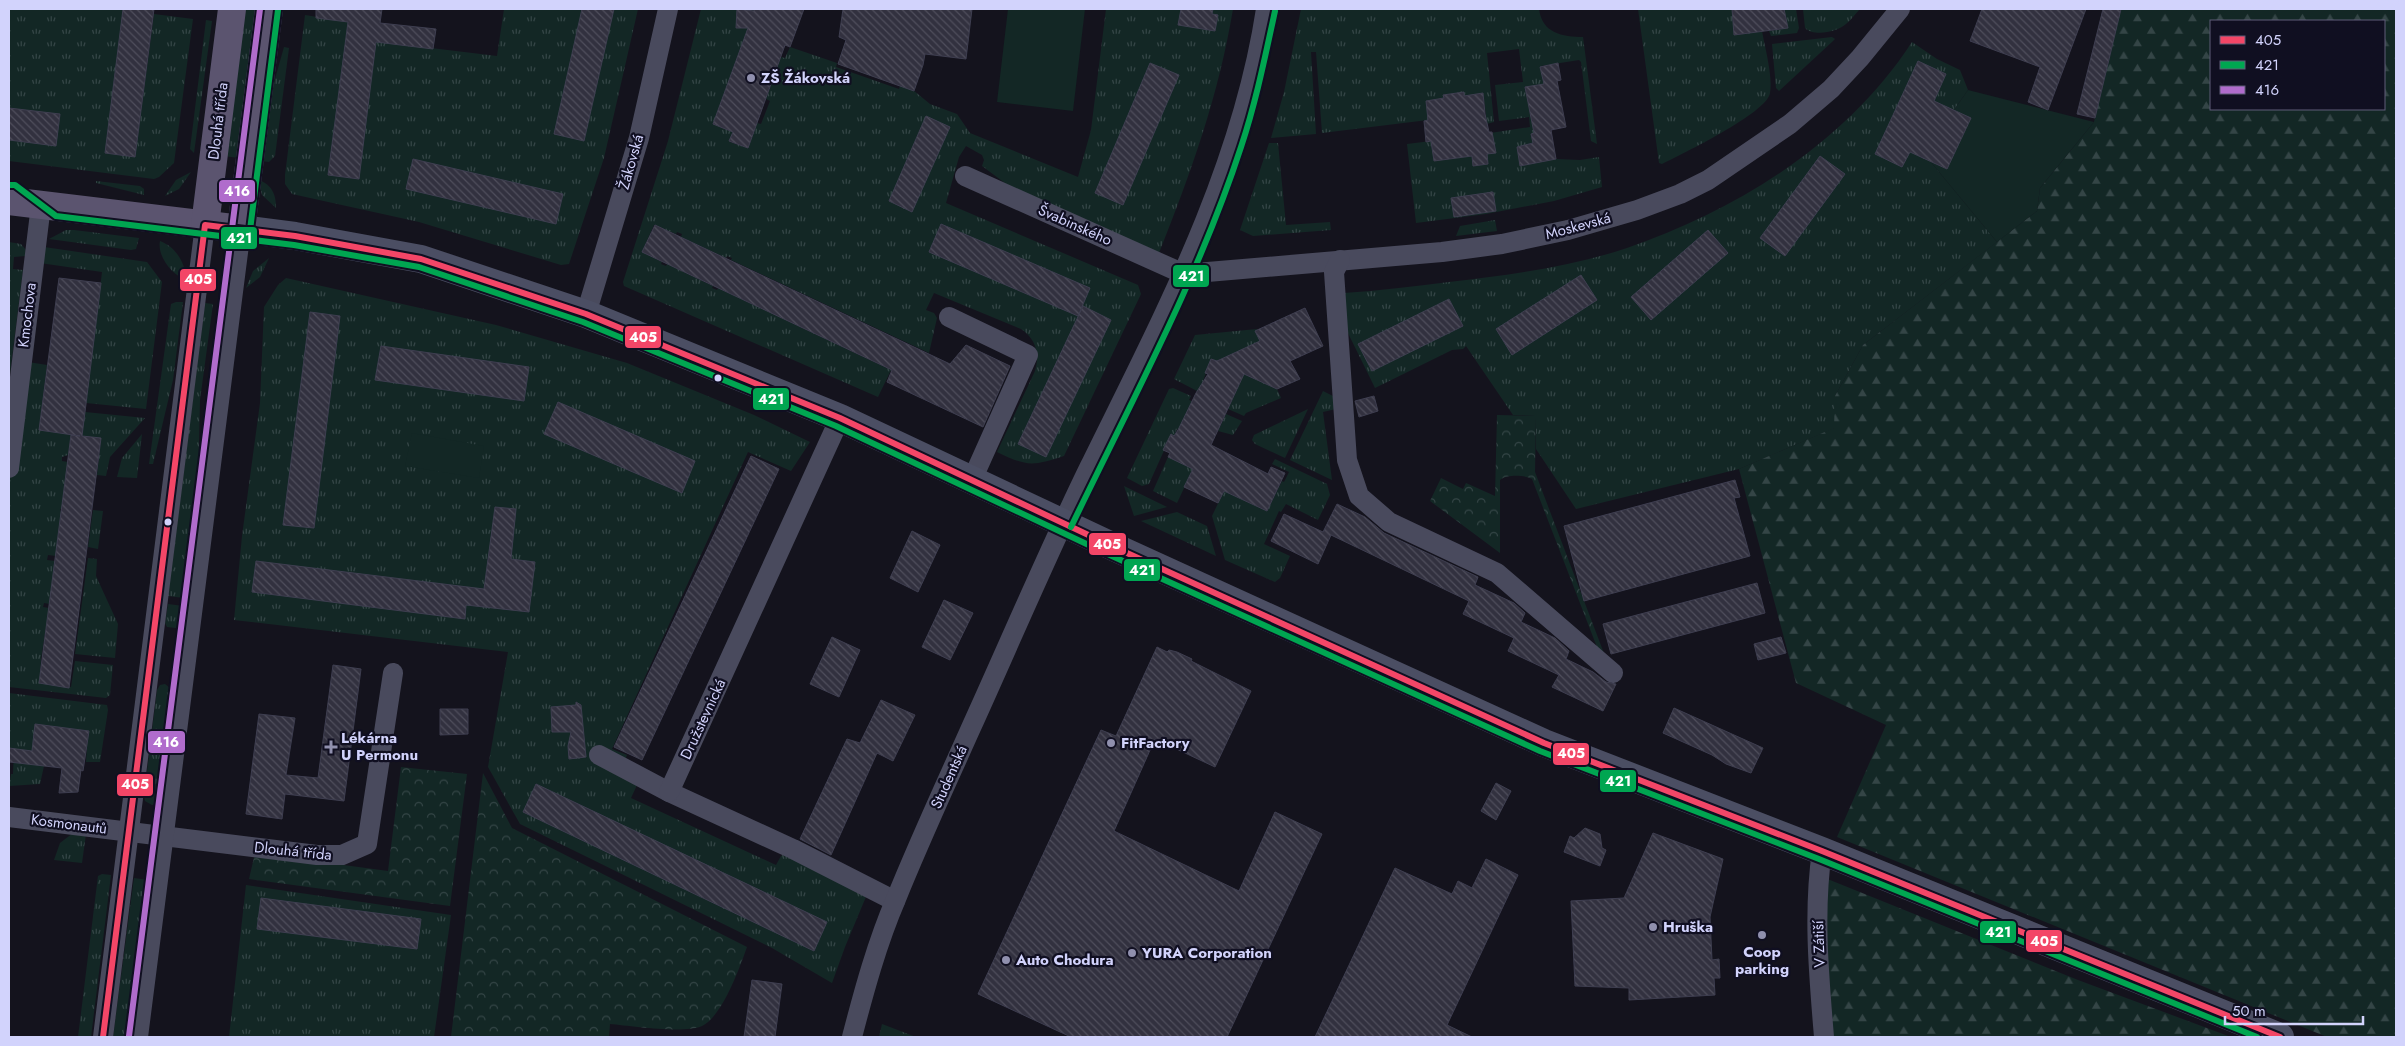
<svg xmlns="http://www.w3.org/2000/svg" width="2405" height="1046" font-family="Jost,sans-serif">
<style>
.grass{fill:url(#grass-tufts)}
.forest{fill:url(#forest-firs);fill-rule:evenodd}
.park{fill:url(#park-crowns)}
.garden{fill:#132725}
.building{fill:url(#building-back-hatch);stroke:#3e3e50}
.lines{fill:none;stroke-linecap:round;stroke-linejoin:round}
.street{stroke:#494a5d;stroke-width:20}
.secondary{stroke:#4b4e63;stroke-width:28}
.primary{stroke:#5b546f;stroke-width:28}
.bus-1-casing{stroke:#100f21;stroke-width:10}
.bus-2-casing{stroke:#100f21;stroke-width:10}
.bus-3-casing{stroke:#100f21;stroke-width:10}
.bus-1{stroke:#f34667;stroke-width:6}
.bus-2{stroke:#00a651;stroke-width:6}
.bus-3{stroke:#b06ccc;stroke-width:6}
.poi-dot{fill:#9090ae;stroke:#100f21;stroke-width:2}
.bus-dot{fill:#d2d3fc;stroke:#100f21;stroke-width:2}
.labels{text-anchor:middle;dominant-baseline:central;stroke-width:4.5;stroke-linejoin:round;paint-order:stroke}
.poi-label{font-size:15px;font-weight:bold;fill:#d2d3fc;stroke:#100f21;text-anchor:start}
.street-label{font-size:15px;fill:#d2d3fc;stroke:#100f21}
.line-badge{stroke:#100f21;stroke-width:2}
.badge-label{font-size:14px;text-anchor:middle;font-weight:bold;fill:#fff}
</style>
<defs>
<pattern id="grass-tufts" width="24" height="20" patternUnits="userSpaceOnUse" patternTransform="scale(1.25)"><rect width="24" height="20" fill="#132725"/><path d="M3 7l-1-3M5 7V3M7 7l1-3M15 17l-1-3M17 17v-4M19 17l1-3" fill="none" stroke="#344546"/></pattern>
<pattern id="forest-firs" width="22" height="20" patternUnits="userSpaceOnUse" patternTransform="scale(1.25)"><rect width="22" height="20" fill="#132725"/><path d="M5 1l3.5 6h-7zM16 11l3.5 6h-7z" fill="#344546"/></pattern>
<pattern id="park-crowns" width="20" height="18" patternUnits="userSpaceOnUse" patternTransform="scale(1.25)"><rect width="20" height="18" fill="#132725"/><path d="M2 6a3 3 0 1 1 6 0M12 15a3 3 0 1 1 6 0" fill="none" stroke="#344546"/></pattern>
<pattern id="building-back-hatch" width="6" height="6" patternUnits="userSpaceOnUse" patternTransform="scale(1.25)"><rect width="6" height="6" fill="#32313f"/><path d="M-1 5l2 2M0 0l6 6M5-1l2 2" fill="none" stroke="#4f4e5c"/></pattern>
</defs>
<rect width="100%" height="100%" fill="#14131d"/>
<!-- grass -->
<g class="grass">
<polygon points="9,9 123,9 105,153 135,157 154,14 193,19 174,163 159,177 154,179 9,161"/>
<polygon points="243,9 258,9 239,158 224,156"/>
<polygon points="504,9 638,9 604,158 569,264 561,265 419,222 292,194 285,184 285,175 305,15 348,22 328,175 358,179 378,26 398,44 497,56"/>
<path d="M701 9H754L753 14 737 9 736 28H748L713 124 733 132 730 142 748 148 757 123 761 124 770 101 766 99 781 57 785 58 790 47 837 63 836 67 899 89 900 86 913 90 930 104 957 114 970 133 1078 177 1091 130 1106 9H1233C1219 94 1191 173 1159 253L1021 195 982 166 984 160 982 155 966 146 959 157 946 203 1138 285 1141 294 1064 456C1032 466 1028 467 997 452L1035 371C1040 354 1036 339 1021 329L934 293 926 310 934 313 937 318 929 353 731 260 732 258 727 256 726 258 681 237 682 234 677 232 676 234 654 225 642 252 662 262 661 264 666 266 667 264 713 286 712 288 717 290 718 288 891 370 878 397 624 286 623 282 668 141Z"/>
<path d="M1301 9H1539C1542 33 1562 37 1583 37L1597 144 1591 141 1581 62 1579 60 1541 66 1544 84 1525 88 1534 133 1531 134 1533 143 1517 147 1520 165 1556 159 1580 160 1599 157 1602 187 1554 201 1486 214 1416 223 1407 144 1431 141 1434 161 1472 156 1473 166 1488 164 1484 134 1530 127 1529 117 1499 121 1495 85 1523 82 1519 49 1487 53 1494 122 1483 125 1482 116 1486 115 1483 94 1464 96 1463 92 1444 95V98L1426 101 1428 120 1322 133 1316 52H1311L1316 134 1271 138 1284 92Z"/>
<path d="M1638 9H1732L1735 35 1762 31C1765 48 1773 77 1770 93 1767 113 1682 154 1662 164L1659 163Z"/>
<polygon points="1784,9 1796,9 1799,28 1797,33 1771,36 1769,31 1788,28"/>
<path d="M1803 9H1860C1855 14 1851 20 1846 24 1837 32 1814 37 1805 28Z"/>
<polygon points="206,20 212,21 194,153 190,149"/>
<polygon points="1832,37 1835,39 1833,41 1779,91 1776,88 1772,44"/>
<path d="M1912 42 1937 59 1960 70 1968 90 1954 110 1930 161 1997 242 1863 345 1835 396V428L1739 469 1576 509 1536 449V416L1513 415 1466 346 1463 349 1452 350 1375 388 1346 329 1344 293C1379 291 1414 286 1449 282 1509 275 1570 267 1627 248 1738 210 1847 142 1912 42Z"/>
<polygon points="284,47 289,48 275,156 269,162 261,161 268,104"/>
<polygon points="1269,143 1278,143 1286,225 1330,222 1331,230 1253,236 1240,230"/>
<polygon points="191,172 179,189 165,196 176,180"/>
<path d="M258 180C272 184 276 195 276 208L262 195Z"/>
<polygon points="96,181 140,186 144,189 144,195 96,183"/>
<polygon points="1495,220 1497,231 1456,236 1460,226"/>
<polygon points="66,230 74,230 139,238 136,249 131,250 49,239"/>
<path d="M160 241C176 247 185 263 187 280 172 276 157 256 160 241Z"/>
<polygon points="9,242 21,244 26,250 25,256 14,257 13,269 23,270 9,382"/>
<polygon points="44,247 147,262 162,282 146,409 86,403 102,272 40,263"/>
<polygon points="269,258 260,277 246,288 253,271"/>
<polygon points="286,278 496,325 627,363 754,415 810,442 791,471 748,452 612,749 627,755 619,774 637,785 631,798 776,865 781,856 784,854 868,892 845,947 832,983 772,948 520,824 488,767 508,652 234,620 242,536 260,403 264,307 278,285"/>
<polygon points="176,302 183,302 173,380 153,464 149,464 171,304"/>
<polygon points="205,303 213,304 200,400 198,484 184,598 168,596"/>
<polygon points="1257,329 1260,341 1217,361 1211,359 1199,392 1174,379 1195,335"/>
<polygon points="28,362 47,365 39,430 71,434 68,455 62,457 62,461 68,462 62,509 60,509 61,513 56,556 48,555 47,560 55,561 50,604 44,603 43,607 49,608 41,659 40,683 71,687 75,661 113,665 110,695 106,698 9,687 9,469"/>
<polygon points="1244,374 1277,389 1281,398 1246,413 1244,416 1228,409"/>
<polygon points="1173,388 1191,396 1189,400 1192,401 1185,415 1188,417 1181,431 1177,429 1174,436 1171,435 1149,484 1142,486 1127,478 1169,389"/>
<polygon points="1323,391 1335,397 1336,409 1323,412 1332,480 1290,460"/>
<polygon points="1308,409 1285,458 1255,444 1252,440 1254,435"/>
<polygon points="85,412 145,418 110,457 106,476 97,475 101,439 82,436"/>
<polygon points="1226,414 1242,421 1233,435 1218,431"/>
<polygon points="142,434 137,478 117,477 122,458"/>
<polygon points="1168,457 1193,469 1177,503 1153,491"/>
<polygon points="1275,459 1327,484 1330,495 1318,520 1286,504 1281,512 1279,511 1264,544 1290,556 1280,578 1275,582 1225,560 1212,516 1224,491 1267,511 1282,481 1284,482 1289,472 1272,464"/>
<polygon points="1124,486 1167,507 1134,516"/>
<polygon points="93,510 103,511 98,549 88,547"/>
<polygon points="1177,512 1207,526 1216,556 1141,521"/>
<polygon points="88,558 97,559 96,576 118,624 115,658 75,654"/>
<polygon points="168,604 183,606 181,625 176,628 167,627 165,623"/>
<polygon points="165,684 170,688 171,694 159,798 157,803 152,805 145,801 144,796 157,690 160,685"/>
<polygon points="9,693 107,705 108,710 100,762 86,762 88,731 36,724 44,766 40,784 9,786 11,774 13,774 14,749 9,748"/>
<polygon points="73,833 86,834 82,863 54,860 60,843"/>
<polygon points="102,874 111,875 91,1037 78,1037 98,876"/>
<polygon points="134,878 148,880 128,1037 113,1037"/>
<polygon points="246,885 451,915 434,1037 229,1037"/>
<polygon points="882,1024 916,1037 879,1037"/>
</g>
<!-- forest -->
<g class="forest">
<path d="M2121 9H2396V1037H2327L1837 837 1886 725 1796 683 1739 469 1834 428 1835 396 1863 345 2037 211 2040 188 2094 122ZM2211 21H2384V109H2211Z"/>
<polygon points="1825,878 2078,980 2231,1037 1821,1037"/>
</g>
<!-- park -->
<g class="park">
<path d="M1497 415 1536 416 1535 472 1605 656 1599 651 1595 642 1532 479C1525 475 1507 474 1500 480V553L1430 501 1441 478 1463 489 1466 483 1495 496Z"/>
<polygon points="401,767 467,774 450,906 249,879 255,853 388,871"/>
<path d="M483 773 512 828 747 947C740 967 722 1017 702 1026 683 1034 632 1026 610 1024L609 1037H451Z"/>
</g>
<!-- garden -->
<g class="garden">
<polygon points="1008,9 1085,9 1073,111 997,102"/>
<polygon points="1968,90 2094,122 2040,188 2037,211 1997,242 1930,161 1947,169 1954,110"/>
<polygon points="412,433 484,446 479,478 405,466"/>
</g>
<!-- building -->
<g class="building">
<polygon points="123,9 154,9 135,157 105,153"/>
<polygon points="316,9 382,9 380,23 436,29 433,49 376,42 359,179 328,175 348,22 316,18"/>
<polygon points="582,9 614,9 584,141 554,134"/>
<polygon points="737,9 754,11 754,9 804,9 790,47 785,45 748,148 729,141 733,132 713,124 748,28 736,28"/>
<polygon points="843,9 972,9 966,59 925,54 923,65 914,91 838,64 846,40 839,37"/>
<polygon points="1181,9 1213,9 1212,14 1218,15 1215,31 1178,25"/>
<polygon points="1732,9 1784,9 1788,28 1734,35"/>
<polygon points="1982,9 2086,9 2048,110 2028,102 2040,67 1970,41"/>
<polygon points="2103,9 2121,9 2095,118 2077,114"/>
<polygon points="1918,61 1946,74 1934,101 1971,118 1947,169 1910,152 1902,167 1875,154"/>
<polygon points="1150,63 1179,75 1123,205 1095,193"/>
<polygon points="1558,63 1561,80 1557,81 1566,127 1551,130 1556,159 1520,166 1517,147 1533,143 1531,134 1534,133 1525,87 1544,84 1540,67"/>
<polygon points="1464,92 1464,96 1483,93 1485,114 1489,132 1492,132 1496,153 1487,154 1488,164 1473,166 1472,156 1434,161 1431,141 1426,142 1424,121 1428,120 1426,101 1444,98 1443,95"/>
<polygon points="9,108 60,114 56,146 9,140"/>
<polygon points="926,116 950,127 912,212 889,201"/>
<polygon points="1820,156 1845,174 1785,256 1760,238"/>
<polygon points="413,159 563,194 556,224 406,189"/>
<polygon points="1493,192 1496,211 1454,217 1451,198"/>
<polygon points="941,224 1090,288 1078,316 929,252"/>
<polygon points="655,225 950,364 966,345 1010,366 983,427 887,382 892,370 642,252"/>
<polygon points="1708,230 1728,253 1651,320 1631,297"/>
<polygon points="1581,275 1597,300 1512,355 1496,329"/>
<polygon points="59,278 101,283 82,436 101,438 69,688 39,683 71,435 80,436 39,430"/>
<polygon points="1449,299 1463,326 1372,371 1358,344"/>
<polygon points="1083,306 1111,320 1046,457 1018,444"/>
<polygon points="1305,308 1323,346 1290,361 1300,379 1277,389 1244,374 1211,445 1268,474 1271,467 1285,473 1267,511 1224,491 1218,503 1184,487 1193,469 1168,457 1170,453 1163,450 1171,434 1174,436 1178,430 1196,393 1208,374 1205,373 1211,359 1217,361 1260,341 1255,331"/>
<polygon points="310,312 340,316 314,528 283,525"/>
<polygon points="381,346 529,367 524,401 375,380"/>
<polygon points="1374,396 1378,411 1359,417 1355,401"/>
<polygon points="558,402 695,461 682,493 544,434"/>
<polygon points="751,456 779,469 642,760 614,747"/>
<polygon points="1735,480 1740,497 1734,498 1750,556 1584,601 1564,526"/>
<polygon points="1337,504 1365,517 1384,533 1478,577 1475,585 1514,603 1525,613 1521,622 1555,638 1569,651 1566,659 1593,672 1606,682 1616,684 1603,711 1552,687 1559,675 1508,651 1514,638 1463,614 1469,601 1331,535 1318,564 1271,541 1284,514 1323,532"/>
<polygon points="495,507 516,509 511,559 535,562 529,612 466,605 465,619 252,592 256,561 484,589"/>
<polygon points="912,531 940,545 918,592 890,578"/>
<polygon points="1757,583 1765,613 1611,654 1603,624"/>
<polygon points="944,600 973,613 950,660 922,647"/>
<polygon points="832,637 860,650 839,697 810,684"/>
<polygon points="1781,637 1786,653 1758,660 1754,644"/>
<polygon points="1157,647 1167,652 1169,650 1177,652 1192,659 1191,661 1251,691 1215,767 1155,739 1114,831 1239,891 1275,812 1322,834 1227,1037 1071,1037 978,994 1101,730 1116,736"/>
<polygon points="333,665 361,669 344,801 285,794 282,819 246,814 259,714 295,718 286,775 318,778"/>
<polygon points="881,700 915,715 893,761 877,753 831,855 800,839 847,739 860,743"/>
<polygon points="576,702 581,705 586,757 569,759 568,746 571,732 552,732 551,707 576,705"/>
<polygon points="1674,708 1763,748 1751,773 1726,764 1712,755 1663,733"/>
<polygon points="440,709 468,709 468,734 440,735"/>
<polygon points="35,724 89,731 83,771 81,770 78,792 59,793 62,768 9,762 9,748 32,751"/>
<polygon points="1496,783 1511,791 1496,820 1481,811"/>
<polygon points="536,784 827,922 814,951 523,812"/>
<polygon points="1585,828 1600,834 1602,848 1606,850 1600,866 1564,852 1570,836 1574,838"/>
<polygon points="1653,833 1723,859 1710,917 1712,960 1719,959 1720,978 1714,978 1715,995 1629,1000 1629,988 1575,986 1571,901 1624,898"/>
<polygon points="1486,859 1518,875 1447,1025 1472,1037 1315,1037 1395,868 1452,894 1458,881 1472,888"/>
<polygon points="261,898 421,919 417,949 257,929"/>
<polygon points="752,980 782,984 775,1037 744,1037"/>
</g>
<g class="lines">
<!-- street -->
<g class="street">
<polyline points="965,176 1184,274 1442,252 1502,244 1568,230 1637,210 1680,194 1708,180 1790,124 1831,89 1860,58 1900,9"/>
<polyline points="1340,260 1334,272 1347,460 1359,496 1389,522 1497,573 1613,673"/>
<polyline points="586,314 639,138 668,9"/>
<polyline points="949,317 1028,355 972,480"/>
<polyline points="9,468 41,205"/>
<polyline points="599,755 669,792 793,849 895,901"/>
<polyline points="669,792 840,418"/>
<polyline points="9,817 317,855 342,855 367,844 393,673"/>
<path d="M1822 851C1813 913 1819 976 1824 1037"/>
<polyline points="103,1037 205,225"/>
<polyline points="138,1037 241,229"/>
<path d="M852 1037C864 991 877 943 896 899 919 842 945 786 970 730 1010 642 1048 552 1090 466 1162 319 1241 173 1266 9"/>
</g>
<!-- secondary -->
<polyline class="secondary" points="241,229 295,236 421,259 586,314 840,418 1116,548 1544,743 1822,851 2280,1037"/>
<!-- primary -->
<g class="primary">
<polyline points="9,201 241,229 269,9"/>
<polyline points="205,225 232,9"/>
</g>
<!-- bus-1 casing -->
<g class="bus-1-casing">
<polyline id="bus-1" points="103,1037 205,225 295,236 421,259 586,314 840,418 1116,548 1544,743 1822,851 2280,1037"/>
</g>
<!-- bus-2 casing -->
<g class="bus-2-casing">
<g id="bus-2">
<polyline points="9,185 15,185 56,216 294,245 419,267 583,322 836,426 1112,556 1540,751 1819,859 2257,1037"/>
<polyline points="250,230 278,10"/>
<path d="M1071 527C1131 402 1198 279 1241 147 1256 102 1265 57 1275 11"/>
</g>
</g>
<!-- bus-3 casing -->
<g class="bus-3-casing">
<polyline id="bus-3" points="129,1036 260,9"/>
</g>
<!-- bus-1 -->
<use href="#bus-1" class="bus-1"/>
<!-- bus-2 -->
<use href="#bus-2" class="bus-2"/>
<!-- bus-3 -->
<use href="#bus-3" class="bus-3"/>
</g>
<!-- markers -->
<g class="poi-dot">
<circle cx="751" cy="78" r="5"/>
<circle cx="1111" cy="743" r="5"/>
<path d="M328.5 739.5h5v5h5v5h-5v5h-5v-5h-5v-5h5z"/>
<circle cx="1653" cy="927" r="5"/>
<circle cx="1762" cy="935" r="5"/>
<circle cx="1132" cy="953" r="5"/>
<circle cx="1006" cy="960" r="5"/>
</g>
<g class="bus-dot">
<circle cx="718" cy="378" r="4.5"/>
<circle cx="168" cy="522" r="4.5"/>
</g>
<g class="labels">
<!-- poi labels -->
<g class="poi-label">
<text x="761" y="78">ZŠ Žákovská</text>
<text x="341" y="738">Lékárna<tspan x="341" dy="17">U Permonu</tspan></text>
<text x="1121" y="743">FitFactory</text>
<text x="1663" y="927">Hruška</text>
<text x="1762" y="952" text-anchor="middle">Coop<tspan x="1762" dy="17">parking</tspan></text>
<text x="1142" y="953">YURA Corporation</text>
<text x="1016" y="960">Auto Chodura</text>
</g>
<!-- street labels -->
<g class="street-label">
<text transform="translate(218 121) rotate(-83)">Dlouhá třída</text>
<text transform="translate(631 162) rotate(-74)">Žákovská</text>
<text transform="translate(1075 225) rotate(24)">Švabinského</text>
<text transform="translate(1578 226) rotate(-15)">Moskevská</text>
<text transform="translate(27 315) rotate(-83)">Kmochova</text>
<text transform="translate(703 719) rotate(-65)">Družstevnická</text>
<text transform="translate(949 777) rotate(-66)">Studentská</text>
<text transform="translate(69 824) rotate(7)">Kosmonautů</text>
<text transform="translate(293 851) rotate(6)">Dlouhá třída</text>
<text transform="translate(1819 944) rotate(-92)">V Zátiší</text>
</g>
</g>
<g class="line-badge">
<rect x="218" y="179" width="38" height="24" rx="5" fill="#b06ccc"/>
<rect x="220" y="226" width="38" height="24" rx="5" fill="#00a651"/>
<rect x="1172" y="264" width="38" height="24" rx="5" fill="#00a651"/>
<rect x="179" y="268" width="38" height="24" rx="5" fill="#f34667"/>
<rect x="624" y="325" width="38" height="24" rx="5" fill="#f34667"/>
<rect x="752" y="387" width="38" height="24" rx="5" fill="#00a651"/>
<rect x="1088" y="532" width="39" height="24" rx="5" fill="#f34667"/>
<rect x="1123" y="558" width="38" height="24" rx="5" fill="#00a651"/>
<rect x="147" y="730" width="39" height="24" rx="5" fill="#b06ccc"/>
<rect x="1552" y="742" width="38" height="24" rx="5" fill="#f34667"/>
<rect x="1599" y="769" width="38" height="24" rx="5" fill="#00a651"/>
<rect x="116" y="773" width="38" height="24" rx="5" fill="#f34667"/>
<rect x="1979" y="920" width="38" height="24" rx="5" fill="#00a651"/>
<rect x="2025" y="929" width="38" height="24" rx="5" fill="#f34667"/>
</g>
<g class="badge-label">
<text x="237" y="196">416</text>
<text x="239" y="243">421</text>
<text x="1191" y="281">421</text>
<text x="198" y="284">405</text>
<text x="643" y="342">405</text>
<text x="771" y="404">421</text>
<text x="1107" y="549">405</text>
<text x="1142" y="575">421</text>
<text x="166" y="747">416</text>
<text x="1571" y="758">405</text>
<text x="1618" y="786">421</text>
<text x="135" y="789">405</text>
<text x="1998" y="937">421</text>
<text x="2044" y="946">405</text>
</g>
<!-- border -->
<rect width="2405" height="1046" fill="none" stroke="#d2d3fc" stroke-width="20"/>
<!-- legend -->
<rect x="2210" y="20" width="175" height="90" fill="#100f21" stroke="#5e5d79"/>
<rect x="2220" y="36" width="25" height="8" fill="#f34667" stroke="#5e5d79"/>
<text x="2255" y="45" font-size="15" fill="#d2d3fc">405</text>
<rect x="2220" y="61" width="25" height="8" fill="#00a651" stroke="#5e5d79"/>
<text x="2255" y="70" font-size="15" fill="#d2d3fc">421</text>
<rect x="2220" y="86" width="25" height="8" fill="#b06ccc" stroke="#5e5d79"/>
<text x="2255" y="95" font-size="15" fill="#d2d3fc">416</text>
<!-- scale -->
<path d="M2225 1016v8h138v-8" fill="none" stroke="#d2d3fc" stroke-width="2.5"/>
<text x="2232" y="1016" font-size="15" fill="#d2d3fc" stroke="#100f21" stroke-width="4" paint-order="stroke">50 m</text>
</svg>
